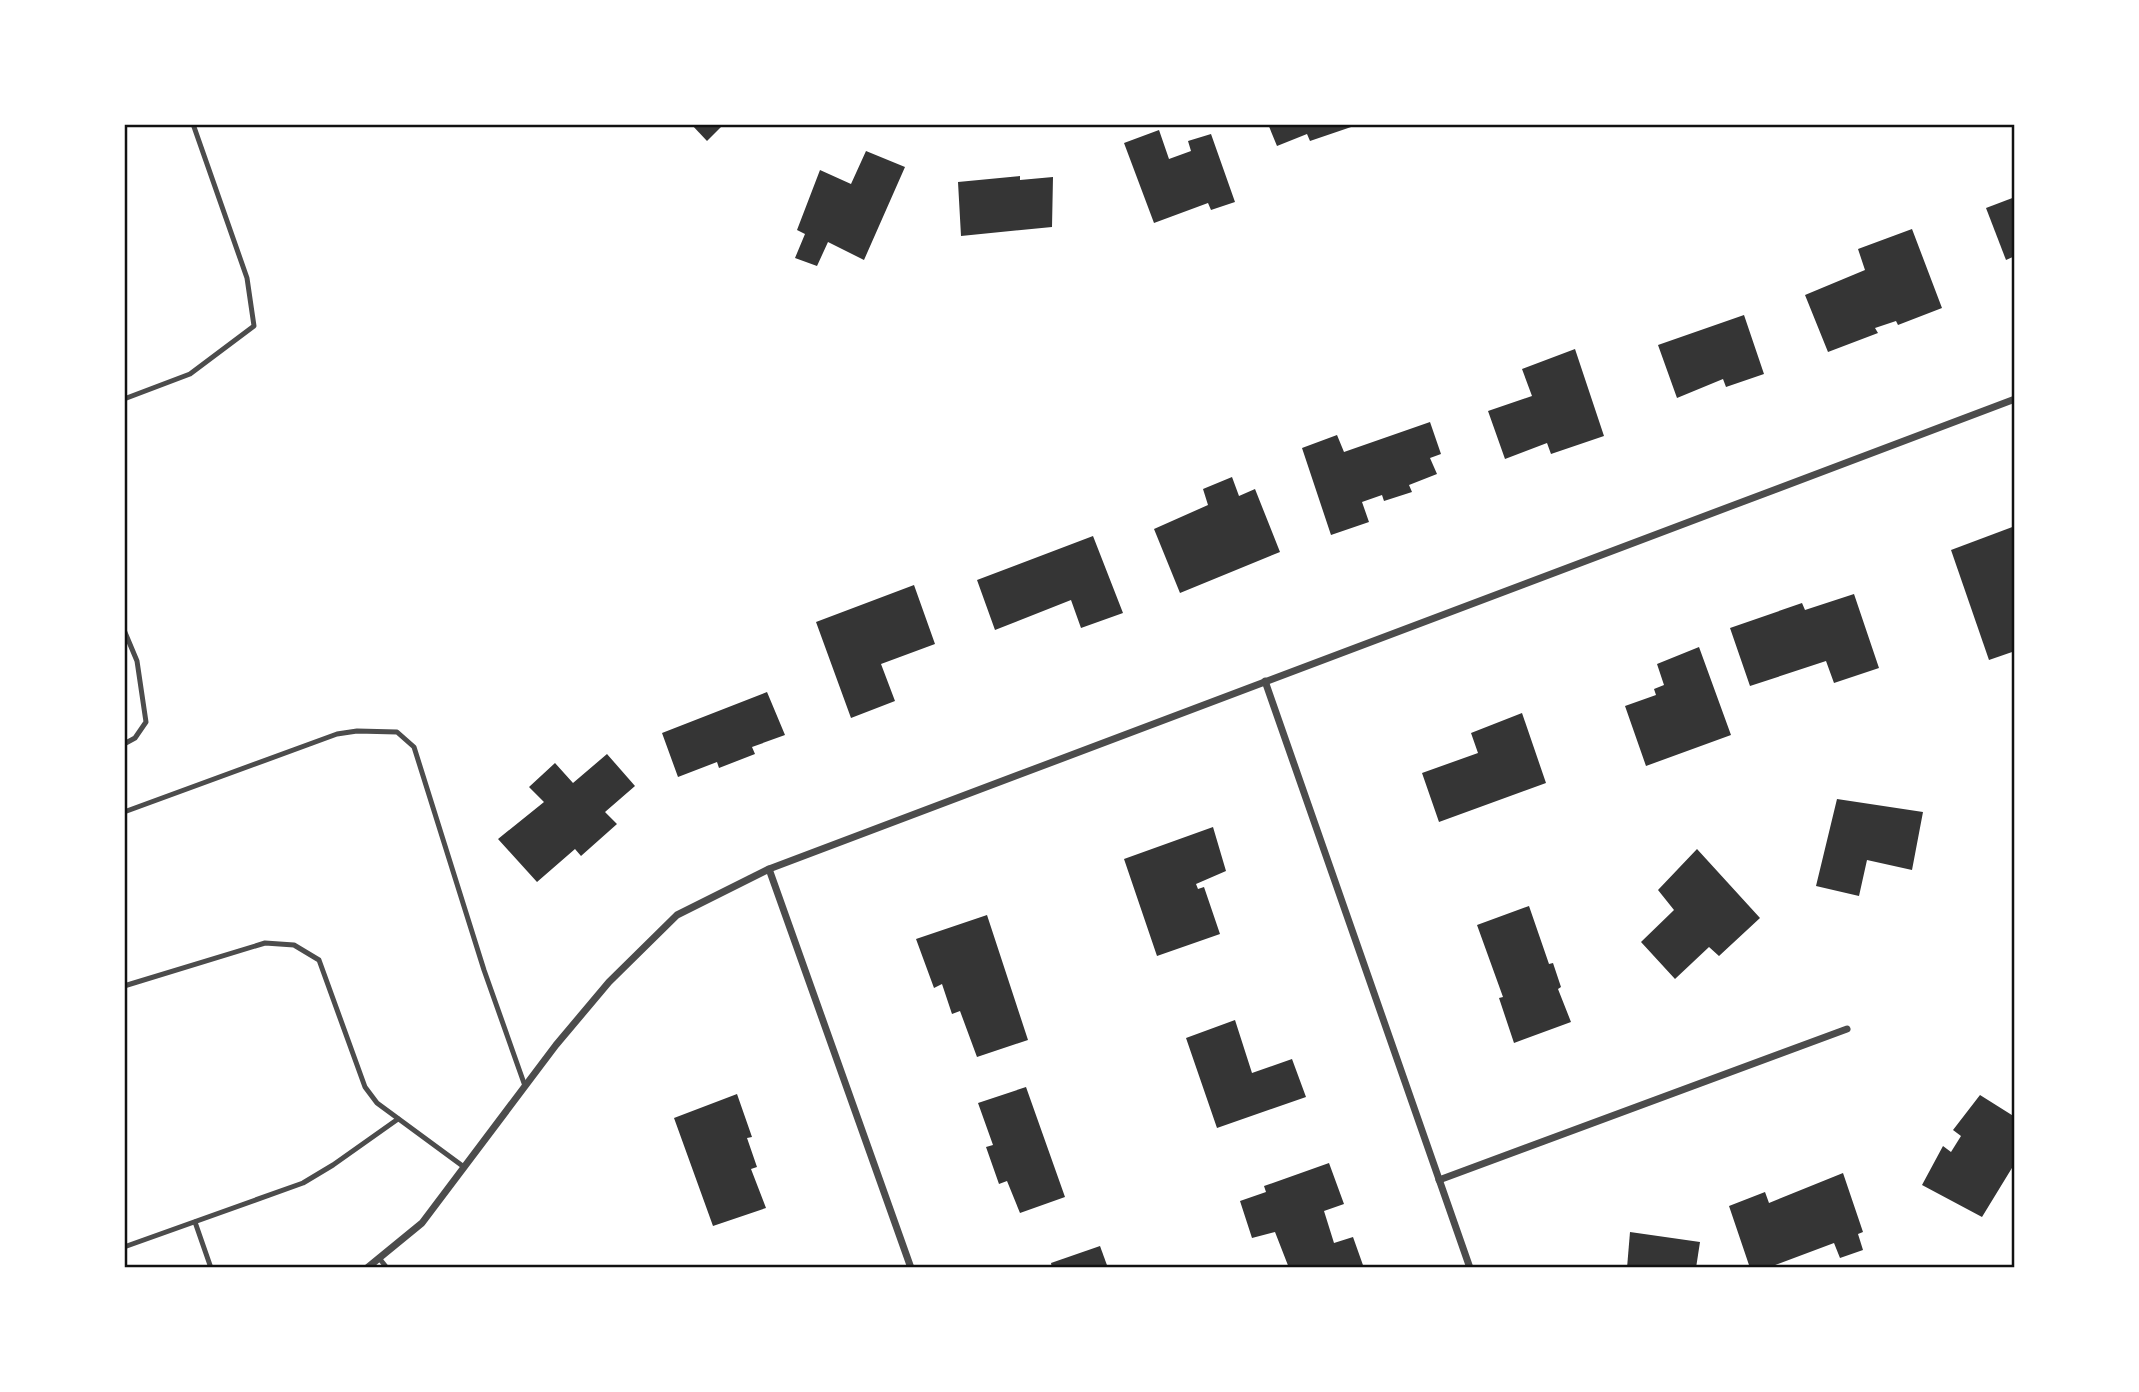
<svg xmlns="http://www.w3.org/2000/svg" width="2139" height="1392" font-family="'Libre Baskerville',serif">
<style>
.building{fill:#353535}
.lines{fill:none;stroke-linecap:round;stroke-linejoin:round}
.service{stroke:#4c4c4c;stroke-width:5}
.minor{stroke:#4c4c4c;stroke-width:7}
.neatline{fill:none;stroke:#111;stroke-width:2.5}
</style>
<rect width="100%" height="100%" fill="#fff"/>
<!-- building -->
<g class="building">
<polygon points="691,124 724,124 707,141"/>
<polygon points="1268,124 1357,124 1357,125 1310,141 1307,134 1277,146"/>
<polygon points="1159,130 1169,159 1191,151 1188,141 1211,134 1235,202 1211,210 1208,203 1154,223 1124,143"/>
<polygon points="866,151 905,167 864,260 828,242 817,266 795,258 805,234 797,230 820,170 851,184"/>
<polygon points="1020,176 1020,180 1053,177 1052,227 961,236 958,182"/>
<polygon points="2015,197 2015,256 2006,260 1986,208"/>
<polygon points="1912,229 1942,308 1898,325 1896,321 1875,328 1878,333 1828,352 1805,295 1865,270 1858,249"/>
<polygon points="1744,315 1764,374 1726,387 1723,379 1677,398 1658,345"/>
<polygon points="1575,349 1604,436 1551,454 1547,443 1505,459 1488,411 1532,396 1522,369"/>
<polygon points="1430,422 1441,454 1430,458 1437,474 1409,485 1412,492 1384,501 1382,495 1362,502 1369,522 1331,535 1302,448 1337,435 1344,452"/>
<polygon points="1232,477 1239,496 1255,489 1280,552 1180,593 1154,529 1208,505 1203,489"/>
<polygon points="2015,526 2015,651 1989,660 1951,550"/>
<polygon points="1093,536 1123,613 1081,628 1071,600 995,630 977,580"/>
<polygon points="914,585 935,644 881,664 895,701 851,718 816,622"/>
<polygon points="1854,594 1879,668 1834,683 1826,661 1750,686 1730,628 1802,603 1805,610"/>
<polygon points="1699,647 1731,735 1646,766 1625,706 1656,695 1654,689 1664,685 1657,664"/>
<polygon points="767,692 785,735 752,747 755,754 719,768 717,762 678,777 662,733"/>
<polygon points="1522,713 1546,783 1439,822 1422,773 1478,753 1471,733"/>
<polygon points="607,754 635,786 605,812 617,824 581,856 575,849 537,882 498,839 544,802 529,787 555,763 573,783"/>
<polygon points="1837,799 1923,812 1912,870 1867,860 1859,896 1816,886"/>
<polygon points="1213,827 1226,871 1196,884 1198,889 1204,887 1220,934 1157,956 1124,859"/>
<polygon points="1697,849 1760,918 1719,956 1709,947 1675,979 1641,942 1674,910 1658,890"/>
<polygon points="1529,906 1549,964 1553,963 1561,987 1558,989 1571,1022 1514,1043 1499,998 1503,997 1477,925"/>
<polygon points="987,915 1028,1040 977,1057 960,1011 952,1014 942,984 934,988 916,939"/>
<polygon points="1235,1020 1252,1073 1292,1059 1306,1097 1217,1128 1186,1038"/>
<polygon points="1026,1087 1065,1197 1020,1213 1007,1181 999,1184 986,1147 993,1145 978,1103"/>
<polygon points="737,1094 752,1137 747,1138 757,1167 751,1169 766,1208 713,1226 674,1118"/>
<polygon points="1980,1095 2015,1117 2015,1163 1982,1217 1922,1185 1943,1146 1951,1152 1961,1136 1953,1130"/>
<polygon points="1329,1163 1344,1204 1324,1211 1334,1243 1353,1237 1364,1268 1289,1268 1275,1232 1252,1238 1240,1201 1266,1192 1264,1186"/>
<polygon points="1843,1173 1863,1232 1858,1234 1863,1250 1840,1258 1834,1243 1767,1268 1750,1268 1729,1206 1765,1192 1769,1203"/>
<polygon points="1630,1232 1700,1242 1696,1268 1627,1268"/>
<polygon points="1100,1246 1108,1268 1052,1268 1051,1263"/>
</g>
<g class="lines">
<!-- service -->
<g class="service">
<polyline points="124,399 190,374 254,326 247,278 193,124"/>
<polyline points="124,630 137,661 146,722 135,738 124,744"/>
<polyline points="124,812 337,734 357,731 397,732 414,747 484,970 525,1086"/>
<polyline points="124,986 265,943 294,945 319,960 365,1087 377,1103 464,1167"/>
<polyline points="195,1222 211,1268"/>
<polyline points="124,1247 303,1183 333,1165 398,1119"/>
<polyline points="379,1258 387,1268"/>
</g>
<!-- minor -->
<g class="minor">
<polyline points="1265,681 1470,1268"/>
<polyline points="769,869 911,1268"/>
<polyline points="1439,1180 1847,1029"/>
<polyline points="367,1268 422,1223 556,1045 609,982 677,915 769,869 2015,399"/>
</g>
</g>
<!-- border -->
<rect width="2139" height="1392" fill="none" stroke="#ffffff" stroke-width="252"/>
<rect x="126" y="126" width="1887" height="1140" class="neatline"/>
</svg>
